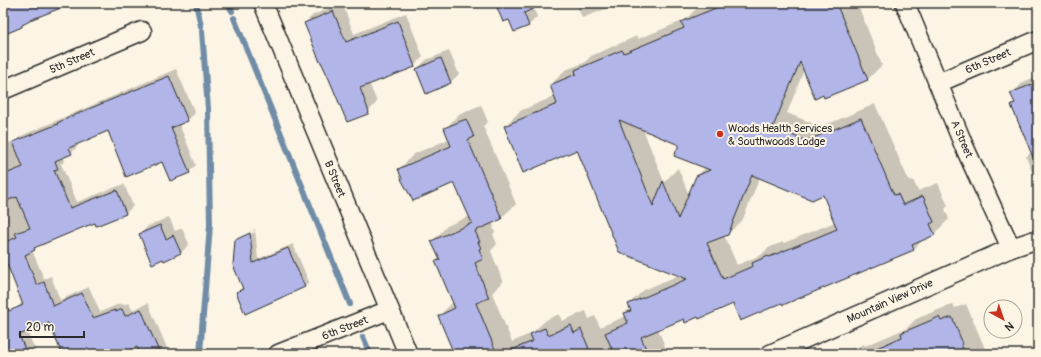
<svg xmlns="http://www.w3.org/2000/svg" width="1041" height="357" font-family="Pangolin,sans-serif">
<style>
.shadow{fill:#0003;fill-rule:evenodd}
.lines{fill:none;stroke-linecap:round;stroke-linejoin:round}
.stream{stroke:#6f8ca6;stroke-width:6}
.building{fill:#b1b5e7;stroke:#2b2b2b;fill-rule:evenodd}
.minor-casing{stroke:#2b2b2b;stroke-width:21}
.minor{stroke:#fcf5e5;stroke-width:18}
.poi-dot{fill:#c8321e;stroke:#fcf5e5;stroke-width:1.5}
.labels{text-anchor:middle;dominant-baseline:central;stroke-width:4;stroke-linejoin:round;paint-order:stroke}
.street-label{font-size:11px;fill:#2b2b2b;stroke:#fcf5e5}
.poi-label{font-size:11px;fill:#2b2b2b;stroke:#fcf5e5;text-anchor:start}
</style>
<rect width="100%" height="100%" fill="#fcf5e5"/>
<filter id="ink" filterUnits="userSpaceOnUse"><feTurbulence type="fractalNoise" baseFrequency=".025" numOctaves="2"/><feDisplacementMap in="SourceGraphic" scale="8" xChannelSelector="R" yChannelSelector="G"/><feConvolveMatrix kernelMatrix="1 2 1 2 8 2 1 2 1" color-interpolation-filters="sRGB"/></filter>
<g filter="url(#ink)">
<!-- shadow -->
<g class="shadow">
<polygon points="342,3 354,34 406,13 423,57 414,66 369,83 377,102 367,113 305,23 313,15"/>
<polygon points="429,3 443,3 431,8"/>
<polygon points="496,3 544,3 533,7 537,17 529,25 509,18"/>
<polygon points="576,3 614,3 611,7 582,18"/>
<path d="M709 3H857L882 65 868 79 824 97 823 94 804 70 787 113 821 127 875 104 909 181 913 180 918 191 938 183 948 206 945 209 949 219 934 234 925 238 914 249 783 302 734 303 699 316 684 318 658 329 668 354H455L439 316 453 302 436 262 440 258 433 241 447 226 470 216 454 182 399 169 414 154 449 139 445 129 459 114 481 105 488 122 483 126 516 204 501 218 492 222 494 226 493 228 495 232 493 234 497 244 491 251 503 282 492 293 512 342 532 333 546 320 559 314 562 321 586 311 589 319 595 316 600 327 626 316 625 314 631 308 629 304 644 290 679 275 577 149 505 126 520 111 555 96 551 85 565 70 584 63 591 56 637 36 638 39 685 20 697 8ZM643 129 680 144 706 167 697 176 689 195 678 168 664 182ZM714 167 715 169 706 173V171ZM760 177 823 194 835 222 784 243 783 242 768 248 761 255 737 265 724 235 728 234 743 219Z"/>
<polygon points="449,51 459,74 451,82 417,69 426,60"/>
<polygon points="176,69 195,113 188,120 179,124 196,165 189,172 163,161 108,130 77,143 78,146 71,153 63,157 65,161 61,164 77,202 124,184 133,206 126,213 97,225 96,222 40,244 32,250 44,279 51,276 60,300 89,287 100,312 122,303 123,305 129,303 132,310 148,303 167,348 160,354 141,354 137,346 118,354 55,354 62,351 50,322 27,331 37,354 3,354 3,325 22,302 7,264 3,265 3,145 17,140 21,136"/>
<polygon points="1038,76 1038,187 1026,157 1031,152 1012,105 1015,102 1012,94 1023,82"/>
<polygon points="169,217 175,231 182,228 189,244 181,253 164,260 140,234 148,226"/>
<polygon points="255,229 258,259 293,244 309,282 304,287 237,292 243,287 236,240 239,237 239,239 255,232 254,230 239,237"/>
<polygon points="953,304 955,308 966,304 986,351 988,350 990,354 841,354 864,344 865,346 907,328 916,319"/>
</g>
<g class="lines">
<!-- stream -->
<g class="stream">
<polyline points="196,3 201,26"/>
<polyline points="228,3 232,11"/>
<polyline points="234,18 350,304"/>
<polyline points="363,337 370,354"/>
<polyline points="200,354 210,225 208,109 202,31"/>
</g>
</g>
<!-- building -->
<g class="building">
<polygon points="3,3 71,3 71,4 30,20 30,21 22,25 22,27 3,35"/>
<polygon points="495,3 546,3 524,13 529,26 514,32 509,20 503,22"/>
<path d="M728 3H836L868 80 824 98 823 95 815 99 800 62 773 127 806 141 861 118 894 195 898 194 903 205 923 196 934 222 930 224 935 235 912 245 914 250 783 305 782 303 740 321 733 304 699 319 698 317 685 323 684 319 641 337 648 354H614L605 333 628 323 624 313 631 311 628 304 687 279 619 252 577 150 523 173 504 126 557 104 550 85 576 74 575 70 622 50 624 53 684 28 681 22ZM619 120 679 145 674 156 710 170 696 176 678 219 663 181 653 206ZM752 175 812 200 823 195 837 229 769 257 768 256 752 263 753 266 723 279 707 243 728 235Z"/>
<polygon points="333,11 346,42 398,21 415,67 360,88 369,112 368,114 347,122 329,79 321,62 320,62 304,23"/>
<polygon points="441,58 451,83 426,94 416,69"/>
<polygon points="169,76 188,121 171,128 190,173 170,181 162,162 126,177 108,131 69,148 72,154 55,161 58,169 54,170 70,208 117,190 126,214 96,226 95,223 84,227 34,248 35,250 25,255 37,285 44,282 53,306 82,293 93,318 115,310 116,312 122,309 125,316 141,309 160,354 140,354 137,347 121,354 62,354 49,323 19,335 27,354 3,354 3,297 9,311 23,305 7,264 3,266 3,243 17,237 15,233 30,228 17,197 3,202 3,175 23,167 13,142 58,124 57,123 86,110"/>
<polygon points="1038,82 1038,169 1011,105 1015,103 1010,93"/>
<polygon points="466,119 474,137 468,140 502,219 475,231 480,242 478,242 481,248 479,249 483,259 475,263 489,298 476,303 497,354 454,354 438,316 455,308 435,261 440,260 431,241 472,223 454,183 413,201 401,179 402,179 398,169 451,146 444,128"/>
<polygon points="160,225 166,239 173,235 181,253 164,261 163,259 152,264 139,234"/>
<polygon points="250,233 253,263 288,248 305,287 245,314 236,292 243,289 233,265 235,240"/>
<polygon points="939,317 941,321 952,317 963,344 961,344 965,354 863,354 902,337 901,333"/>
<polygon points="571,325 574,333 581,329 591,354 502,354 533,341 530,334 545,328 548,335"/>
</g>
<g class="lines">
<!-- minor casing -->
<g class="minor-casing">
<g id="minor">
<polyline points="263,3 408,354"/>
<polyline points="905,3 964,146 1011,248"/>
<polyline points="938,83 1038,40"/>
<polyline points="3,90 142,31"/>
<polyline points="278,354 389,310"/>
<polyline points="770,354 1011,248 1038,239"/>
</g>
</g>
<!-- minor -->
<use href="#minor" class="minor"/>
</g>
</g>
<!-- markers -->
<circle class="poi-dot" cx="720" cy="134" r="4"/>
<g class="labels">
<!-- street labels -->
<g class="street-label">
<text transform="translate(72 61) rotate(-23)">5th Street</text>
<text transform="translate(988 61) rotate(-23)">6th Street</text>
<text transform="translate(962 139) rotate(67)">A Street</text>
<text transform="translate(335 179) rotate(68)">B Street</text>
<text transform="translate(890 301) rotate(-24)">Mountain View Drive</text>
<text transform="translate(345 328) rotate(-21)">6th Street</text>
</g>
<!-- poi labels -->
<g class="poi-label">
<text x="728" y="128">Woods Health Services<tspan x="728" dy="13">&amp; Southwoods Lodge</tspan></text>
</g>
</g>
<!-- margin -->
<rect width="1041" height="357" fill="none" stroke="#fcf5e5" stroke-width="16"/>
<rect x="8" y="8" width="1025" height="341" fill="none" stroke="#2b2b2b" stroke-width="1.5" filter="url(#ink)"/>
<!-- north arrow -->
<g transform="translate(1003 319) rotate(140)"><circle r="19" fill="#fcf5e5" stroke="#a8a49b"/>
<path d="M0-3L7 15L0 10L-7 15Z" fill="#c8321e"/>
<text y="-6" font-size="11" font-weight="bold" text-anchor="middle" fill="#2b2b2b">N</text>
</g>
<!-- scale -->
<path d="M20 331v6h64v-6" fill="none" stroke="#2b2b2b" stroke-width="2"/>
<text x="26" y="331" font-size="12" fill="#2b2b2b" stroke="#fcf5e5" stroke-width="3" paint-order="stroke">20 m</text>
</svg>
